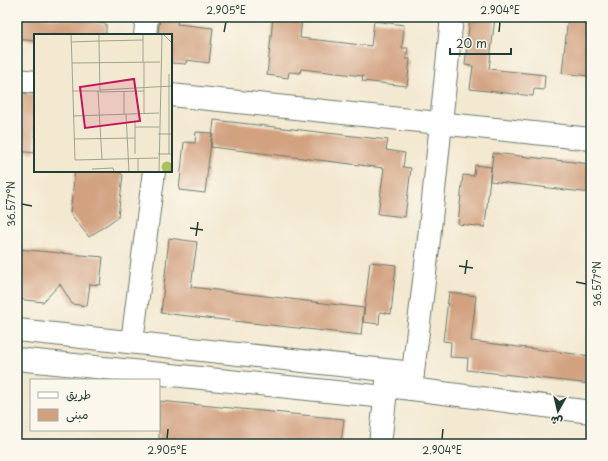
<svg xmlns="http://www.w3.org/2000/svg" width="608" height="461" font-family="'Playpen Sans','Playpen Sans Arabic',sans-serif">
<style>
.building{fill:#d2a180}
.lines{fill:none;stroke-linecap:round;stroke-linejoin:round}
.minor-casing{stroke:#69796b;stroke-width:24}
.minor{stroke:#fff;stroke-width:22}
.ticks{fill:none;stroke:#1f3d34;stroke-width:1.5}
.inset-road{fill:none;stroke:#9ea492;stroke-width:1}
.view{fill:#c2185b;fill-opacity:0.15;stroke:#c2185b;stroke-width:2}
.inset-edge{fill:none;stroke:#1f3d34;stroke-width:2}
.neatline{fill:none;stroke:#1f3d34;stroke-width:1.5}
.ticks-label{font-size:10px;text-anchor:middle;fill:#1f3d34}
</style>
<rect width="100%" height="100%" fill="#fbf7ec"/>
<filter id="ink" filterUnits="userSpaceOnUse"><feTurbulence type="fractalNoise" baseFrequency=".025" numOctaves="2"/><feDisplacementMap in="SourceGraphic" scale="8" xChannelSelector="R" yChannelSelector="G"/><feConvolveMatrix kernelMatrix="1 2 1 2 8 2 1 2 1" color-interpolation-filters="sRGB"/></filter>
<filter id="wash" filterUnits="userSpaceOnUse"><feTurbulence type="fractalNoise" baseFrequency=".012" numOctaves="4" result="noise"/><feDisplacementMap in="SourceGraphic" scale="16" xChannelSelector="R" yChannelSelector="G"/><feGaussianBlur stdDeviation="0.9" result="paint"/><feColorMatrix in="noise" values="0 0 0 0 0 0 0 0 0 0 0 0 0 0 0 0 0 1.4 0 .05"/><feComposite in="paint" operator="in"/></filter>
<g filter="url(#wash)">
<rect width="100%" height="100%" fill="#f3e8d0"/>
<g id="blocks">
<!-- building -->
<g class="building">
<polygon points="17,17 41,17 74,20 74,17 93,17 93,22 106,24 106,35 35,35 35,41 17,39"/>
<polygon points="160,17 178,17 177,24 213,28 209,63 187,60 186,64 171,63 171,35 158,35"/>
<polygon points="273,17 302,17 300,38 371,46 374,21 404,25 402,48 408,48 406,59 410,59 407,86 362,81 363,76 301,69 300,73 289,72 288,78 267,75"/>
<polygon points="470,17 495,17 489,69 545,75 544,90 534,89 533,96 470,89 473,66 465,65"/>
<polygon points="568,17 591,17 591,47 588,76 562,73"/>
<polygon points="22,93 35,94 35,153 17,151 17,114 20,112"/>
<polygon points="214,120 388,140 386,150 405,153 403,167 411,168 405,217 378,214 384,168 211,147"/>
<polygon points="196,132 212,133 205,193 179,190 184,142 195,143"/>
<polygon points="493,153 591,164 591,193 490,181"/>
<polygon points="475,165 491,167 485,227 458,224 463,175 474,176"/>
<polygon points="75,171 117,171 123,175 118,217 89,237 70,213"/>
<polygon points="169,238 197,242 191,287 364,308 361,335 161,313"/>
<polygon points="17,249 103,257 100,285 90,284 87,306 72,304 60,284 43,302 17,299"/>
<polygon points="370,262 396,265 391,314 380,312 379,324 363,322"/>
<polygon points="449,292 476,296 471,341 591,356 591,384 467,370 468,358 450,357 451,342 443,341"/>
<polygon points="159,401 344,419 341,444 228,444 159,438"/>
</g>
</g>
</g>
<g filter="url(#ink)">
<use href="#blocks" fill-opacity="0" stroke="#69796b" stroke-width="1"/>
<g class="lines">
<!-- minor casing -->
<g class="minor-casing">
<g id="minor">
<polyline points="145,35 147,17"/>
<polyline points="17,80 35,82"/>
<polyline points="171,95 591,139"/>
<polyline points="17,330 413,373"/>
<polyline points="132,342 154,171"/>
<polyline points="17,359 385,397"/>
<polyline points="396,387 591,412"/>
<polyline points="411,389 428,248 452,17"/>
<polyline points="380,444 387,382"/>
</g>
</g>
<!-- minor -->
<use href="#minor" class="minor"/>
</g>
</g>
<!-- ticks -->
<path class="ticks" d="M224 32 226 22M499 32 500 22M22 204 32 206M190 228 203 230M196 236 198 222M459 266 473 268M465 274 467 260M576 282 586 284M167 439 168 429M442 439 443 429"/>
<!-- overview -->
<g transform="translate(34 34)">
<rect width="138" height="138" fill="#f3e8d0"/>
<path d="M127.5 133a5.5 5.5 0 1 1 11 0a5.5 5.5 0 1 1-11 0Z" fill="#adbf62"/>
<path class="inset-road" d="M37 0 38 29M65 0V7L109 6V0M129 0 138 9M37 8 65 7 66 58M109 28V6M110 28V79M135 40V120M66 56 138 52M38 57H66M64 57 68 126M66 58 110 57M90 58V80M92 80 95 138M39 82 125 79M101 88V120M101 93H125M124 100H138M40 105 101 104M124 120H138M124 124 41 126 38 29 126 28M104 125V138M58 135 79 134 80 138M125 138 128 0"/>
<path class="view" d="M100 45 106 87 51 94 46 53Z"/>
<rect width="138" height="138" class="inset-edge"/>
</g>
<!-- margin -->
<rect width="608" height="461" fill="none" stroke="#fbf7ec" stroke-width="44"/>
<!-- legend -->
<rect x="30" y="379" width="130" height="52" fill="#fbf7ec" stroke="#a3ada2"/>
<rect x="38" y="392" width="20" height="6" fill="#ffffff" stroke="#a3ada2"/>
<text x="66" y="399" font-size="12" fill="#1f3d34">طريق</text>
<rect x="38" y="409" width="20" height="12" fill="#d2a180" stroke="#a3ada2"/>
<text x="66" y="419" font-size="12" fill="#1f3d34">مبنى</text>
<!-- north arrow -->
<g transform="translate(558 411) rotate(188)" stroke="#fbf7ec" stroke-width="3" paint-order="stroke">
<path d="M0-3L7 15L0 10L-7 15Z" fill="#1f3d34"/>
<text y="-6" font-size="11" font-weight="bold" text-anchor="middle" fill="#1f3d34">ش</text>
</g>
<!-- scale -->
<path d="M450 48v6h61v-6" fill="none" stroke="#1f3d34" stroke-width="2"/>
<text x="456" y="48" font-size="12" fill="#1f3d34" stroke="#fbf7ec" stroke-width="3" paint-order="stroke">20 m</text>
<rect x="22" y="22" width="564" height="417" class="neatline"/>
<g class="ticks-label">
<text x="226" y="14">2.905°E</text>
<text x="500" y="14">2.904°E</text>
<text transform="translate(11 204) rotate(-90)" y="4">36.577°N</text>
<text transform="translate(597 284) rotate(-90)" y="4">36.577°N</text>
<text x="167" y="454">2.905°E</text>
<text x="442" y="454">2.904°E</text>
</g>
</svg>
